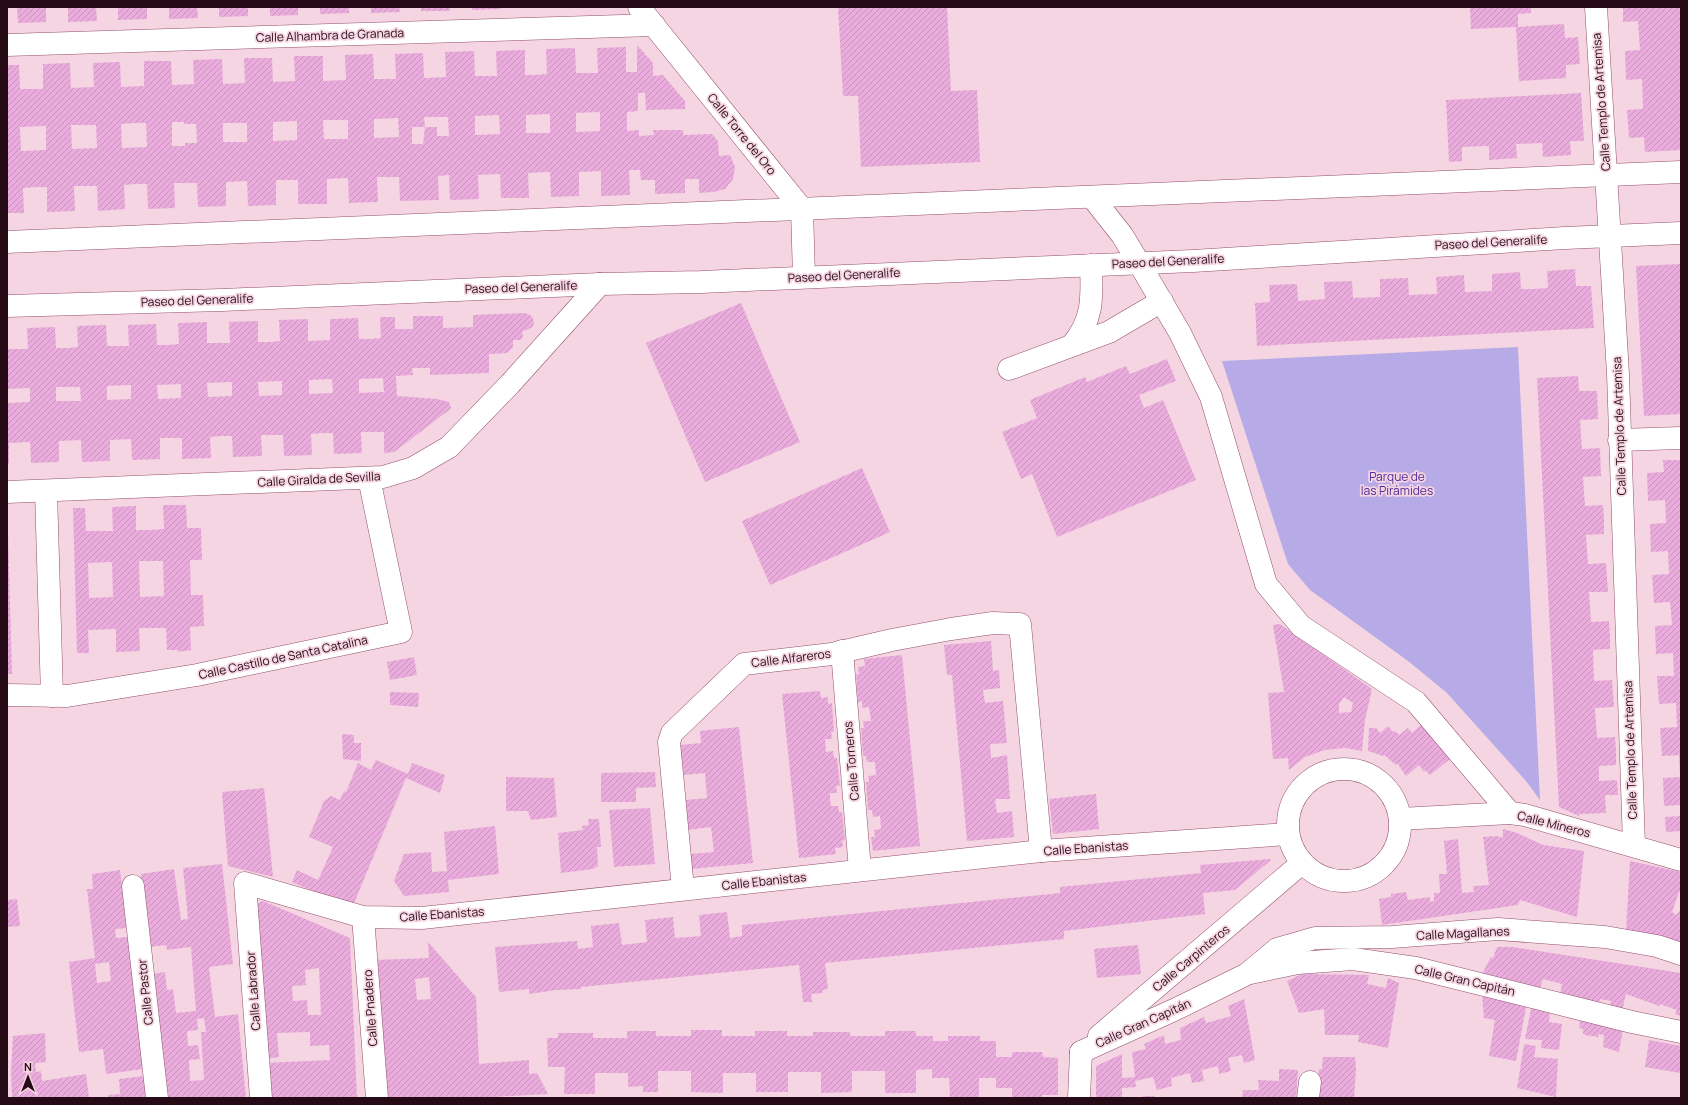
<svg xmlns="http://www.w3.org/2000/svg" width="1688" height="1105" font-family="Manrope,sans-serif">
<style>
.green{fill:#b7abe7}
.building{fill:url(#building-hatch);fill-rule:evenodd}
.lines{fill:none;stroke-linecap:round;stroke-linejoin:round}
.minor-casing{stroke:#924f6b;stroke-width:23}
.minor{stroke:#fff;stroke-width:22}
.labels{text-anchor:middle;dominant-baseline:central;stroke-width:3.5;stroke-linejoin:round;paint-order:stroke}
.street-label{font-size:12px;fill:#260b17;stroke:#f5d5e1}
.park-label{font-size:12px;fill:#522c97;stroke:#f5d5e1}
</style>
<defs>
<pattern id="building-hatch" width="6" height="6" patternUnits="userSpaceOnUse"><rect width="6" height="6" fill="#eaacdd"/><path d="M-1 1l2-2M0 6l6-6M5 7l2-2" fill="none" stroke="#c993bd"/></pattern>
</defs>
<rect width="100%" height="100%" fill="#f5d5e1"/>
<!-- green -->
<polygon class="green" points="1518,347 1540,800 1526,781 1447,693 1408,661 1310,590 1288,564 1222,361"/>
<!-- building -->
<g class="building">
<polygon points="17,7 46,7 46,22 18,23"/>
<polygon points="68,7 96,7 97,21 68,22"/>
<polygon points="118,7 147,7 147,19 118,20"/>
<polygon points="169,7 197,7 198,18 169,19"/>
<polygon points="219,7 248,7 248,16 219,17"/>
<polygon points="270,7 298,7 298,15 270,16"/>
<polygon points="320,7 349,7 349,13 320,14"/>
<polygon points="371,7 399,7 400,12 371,13"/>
<rect x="421" y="7" width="29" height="4"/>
<polygon points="472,7 500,7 501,9 472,10"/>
<polygon points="838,7 947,7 951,91 977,90 980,162 861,167 858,96 843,96"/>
<polygon points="1470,7 1531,7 1531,13 1518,14 1518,27 1564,24 1565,38 1578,37 1580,64 1566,65 1566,78 1519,81 1516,27 1471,29"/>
<polygon points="1623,7 1680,7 1681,150 1645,152 1644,137 1629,138 1627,110 1643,109 1642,79 1626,80 1625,51 1640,50 1638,21 1623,22"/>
<path d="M638 46 653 63V76L663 75 685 101V109L646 110 645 93H638V111L627 112V131L639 130V136L654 135 653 130H683V135L712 134 718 141 719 156 730 155 735 167 733 179 725 189 713 192 699 193V179H685V193L655 194V180H641L640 170H629L630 195 601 196V171L579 172V196L551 197 550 172 528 173 529 198H501L500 174 478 175 479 199 450 200 449 175 438 176 439 200 400 201 399 177H377L378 202 349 203 348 178 327 179V204H298V180H276V205L248 206 247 181 226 182V206L198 207 197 183H174L175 208 148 209 147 184H136L124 185 125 209 98 211 97 186H74L75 211 47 212V187H35L23 188 24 213H7V65H19L20 89H43V64L70 63 71 88 94 87 93 63 120 62 121 87 144 86V61H171L172 85 194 84 193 60 222 59 223 84 245 83 244 58H272L273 82 295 81 294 56H323V81L346 80 345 55 373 54 374 79H396L395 54 423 53 424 78 446 77 445 52 474 51 475 76H497L496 51 525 50V75H536L547 74 546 49 575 48 576 73H598L597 48 626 47V72H637V47ZM600 112V131L576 132V113ZM550 114V133H526V115ZM499 115 500 134 475 135V116ZM424 117H448L449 136H437V127H425L423 144H412V127H425ZM398 118 399 137 374 138V119ZM323 120H348V139H324ZM297 121V140L273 141V122ZM172 122H184V124H196L197 143H185V146H172ZM134 123H146L147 147 122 148 121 124ZM223 123H247V142H223ZM71 125H96L97 148 72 149ZM46 126V150L21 151 20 127Z"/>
<polygon points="1581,93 1584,141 1570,141 1571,155 1543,157 1542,143 1516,144 1517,158 1489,160 1489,146 1462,147 1462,161 1449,162 1446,100"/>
<polygon points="1681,264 1681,414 1644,416 1636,266"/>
<polygon points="1575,269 1576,286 1591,286 1594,328 1257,346 1255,303 1270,302 1269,285 1297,284 1298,301 1311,300 1325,299 1324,282 1352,281 1353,298 1380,297 1380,279 1408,278 1409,295 1437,294 1436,277 1464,275 1465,292 1492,291 1492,274 1520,272 1521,289 1534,289 1548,288 1547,271"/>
<polygon points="741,303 800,442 705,482 646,343"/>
<path d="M525 313 530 315 533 318 534 324 532 327 527 330 522 331 523 337 520 340H513V347L507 353 489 354V373L430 375V368H412L413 375 396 376 397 396 437 399 449 402 451 408 449 410 394 452 384 453V432H361L362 453 334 454 333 433H322L311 434 312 455 284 456 283 435H261L262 456 233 457 232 436H221L210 437 211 458 182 459V438H160V459L132 460 131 439 110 440V461L82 462 81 440 59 441V462L31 463 30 442 9 443V464H7V403L30 402V388L7 389V349H28L27 328 55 327 56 348H67L78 347 77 326 106 325 107 346H129L128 325 156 324 157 345H168L179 344 178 323 207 322V343H230L229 322 258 321V342H269L280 341 279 320 308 319V341L330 340V319L358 318 359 339H370L381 338 380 317H395V329H413V316H443V328L473 327V315ZM383 378 384 392 359 393V379ZM332 379 333 393 309 394V380ZM282 381V395L259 396 258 382ZM232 382V396L208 397 207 383ZM181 384V398L158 399 157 385ZM131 385V399L107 400V386ZM56 387H80L81 401H56Z"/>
<polygon points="1167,359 1176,381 1139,395 1144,408 1163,400 1196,480 1057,537 1032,474 1021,479 1002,432 1037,418 1030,400 1085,377 1087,382 1126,366 1130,374"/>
<polygon points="1578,376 1579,391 1597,391 1598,419 1580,420 1582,449 1600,448 1601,476 1583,477 1585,506 1603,505 1604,520 1604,534 1586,535 1588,564 1606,563 1608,592 1589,592 1591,622 1609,621 1610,635 1610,649 1593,650 1594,681 1612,680 1614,707 1595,708 1597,738 1615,737 1616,751 1616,765 1599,766 1599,781 1617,780 1618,795 1605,795 1606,813 1579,814 1579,816 1559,807 1537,378"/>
<polygon points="1663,460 1681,460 1681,776 1680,776 1679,755 1662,756 1660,728 1677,727 1676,703 1659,704 1657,676 1674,676 1673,653 1656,654 1655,626 1672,625 1671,613 1670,602 1654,603 1652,575 1669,574 1668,551 1651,552 1650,524 1666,523 1665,500 1648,501 1647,473 1664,472"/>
<polygon points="862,468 890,532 770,585 742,521"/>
<path d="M163 505H186L187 528H201L202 560H190L191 595H203L204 626 190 627 191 650 178 652V650H167L166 628H139L140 651 116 652V629L88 630 89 653H77L73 508H85L86 531H113L112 507 136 506V530H150L164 529ZM139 561H163L164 596 140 597ZM112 562 113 597 89 598 88 563Z"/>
<polygon points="7,532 8,532 12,674 7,674"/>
<path d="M1280 624 1372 689 1365 720 1362 751 1345 748 1325 750 1305 757 1289 770 1288 758 1273 759 1268 693 1284 692 1273 625ZM1344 697 1353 703 1351 712 1339 713V704Z"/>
<polygon points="991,641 993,671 999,670 1000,688 983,690 985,703 1003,701 1007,743 990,744 991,758 1007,755 1010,799 995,799 997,813 1012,811 1014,837 967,841 952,675 947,675 944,645"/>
<polygon points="902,655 920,846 873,851 871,837 875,837 874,830 881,829 880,816 873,817 872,810 868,810 866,782 869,782 868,776 876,775 875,762 867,762 866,756 863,756 861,728 864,728 863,721 871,721 869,707 862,708 862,701 858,702 856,674 859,674 858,667 865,666 864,659"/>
<polygon points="414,657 417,675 390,680 387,662"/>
<polygon points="820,691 821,698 828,697 828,704 832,703 834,732 831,732 832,739 825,739 826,752 833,751 834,758 837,758 840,786 836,786 837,793 830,793 830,800 831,806 838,806 839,812 842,812 845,840 842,841 843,847 835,848 836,854 799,858 782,694"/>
<polygon points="390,692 419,693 418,707 390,705"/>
<polygon points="1421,725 1450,759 1430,775 1425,770 1424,772 1419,765 1406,776 1397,763 1396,765 1384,755 1383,756 1368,751 1369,728 1376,728 1380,733 1388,726 1393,732 1395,731 1399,735 1408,728 1412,733"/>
<polygon points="739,727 753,863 692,869 690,854 714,852 711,827 688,830 686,800 707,798 705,773 684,775 680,745 701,743 700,731"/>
<polygon points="342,734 354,735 354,743 361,743 361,761 343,759"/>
<polygon points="376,760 408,774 412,763 445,775 440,793 406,778 352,908 292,882 297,870 318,880 333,847 309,837 324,801 331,796 340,800 344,791 346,792 358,763 371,770"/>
<polygon points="655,772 656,787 636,788 636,802 601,802 601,773"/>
<polygon points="506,777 554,778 557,817 531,820 528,811 506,811"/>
<polygon points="1681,777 1681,805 1664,806 1663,778"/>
<polygon points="264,788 266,806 273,877 228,866 222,792"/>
<polygon points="1096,794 1099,829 1053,834 1049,799"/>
<polygon points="650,808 655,864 614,867 609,810"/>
<polygon points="1681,816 1681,831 1666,832 1665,817"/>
<polygon points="588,819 599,819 601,847 597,847 598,866 593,869 561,873 558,833 583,830 582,826 589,825"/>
<polygon points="495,826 499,874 448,880 449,892 404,896 394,881 404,854 431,852 432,872 447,871 444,832"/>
<polygon points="1503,829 1517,833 1543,845 1584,851 1577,917 1520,900 1518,905 1382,925 1379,899 1391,897 1391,894 1406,892 1408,900 1430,897 1430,902 1434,901 1434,893 1440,893 1439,874 1447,874 1444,841 1458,839 1462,893 1474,892 1473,886 1489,885 1483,837 1496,836 1503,838"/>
<polygon points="1270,859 1271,860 1235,890 1203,893 1205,914 1064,931 1064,939 825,963 828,989 822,990 823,993 811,994 812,1002 803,1002 799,965 581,987 581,989 556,990 529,994 529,989 499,992 495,947 577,941 578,949 593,947 591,926 619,923 622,945 647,942 645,920 673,917 675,938 701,936 699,915 727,912 730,938 742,936 742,925 1060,893 1060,887 1201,873 1200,865"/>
<polygon points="1630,861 1681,872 1681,892 1679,892 1672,912 1676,915 1681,909 1681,946 1626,931"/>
<path d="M222 864 233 964 209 967 215 1017 238 1014 246 1098H166L152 974 165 972 167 990 173 989 176 1013 196 1011 191 947 167 950 166 945 150 947 141 874 174 869 181 920 188 919 183 868ZM204 1018 206 1032H201L204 1080 190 1081 189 1060 200 1059 198 1045 188 1046 187 1031 198 1030 197 1019Z"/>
<path d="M120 870 127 928 115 929 116 938 128 937 143 1069 106 1074 103 1049 79 1052 69 962 95 958 87 889H93L92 874ZM109 962 111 981 97 983 95 964Z"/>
<polygon points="17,899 20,926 7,927 7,900"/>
<path d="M263 901 350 938 357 1098H267L265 1063 330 1060 329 1045 310 1046V1032L277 1033 279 1057 265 1059 256 904ZM319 968 321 1015H308L307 1000 293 1001 292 986 306 985 305 970Z"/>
<path d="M428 942 476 997 479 1064 529 1060V1074L537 1073 548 1094 476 1098H381L374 960 429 958ZM429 977 431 999 417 1000 415 979Z"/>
<polygon points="1138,945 1141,974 1097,978 1094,949"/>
<polygon points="1497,947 1513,947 1681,973 1681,1016 1675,1014 1677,1010 1660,1004 1659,1006 1626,994 1622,1011 1609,1008 1611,1001 1600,999 1599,1006 1560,996 1562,984 1543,979 1539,991 1481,976 1491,957 1493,958"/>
<polygon points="1302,974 1369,975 1367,984 1386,988 1388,978 1399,983 1388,1048 1358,1042 1359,1035 1325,1035 1324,1009 1299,1013 1287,981"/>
<polygon points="1482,994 1527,1002 1516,1061 1489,1056 1495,1020 1484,1018"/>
<polygon points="1244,999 1255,1060 1244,1063 1242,1055 1228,1058 1231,1071 1219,1074 1218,1066 1202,1070 1204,1081 1192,1083 1190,1073 1171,1078 1172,1086 1157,1090 1153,1077 1135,1081 1136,1087 1122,1088 1122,1098 1096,1098 1096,1066 1122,1054 1122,1078 1135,1077 1132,1052 1146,1049 1144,1044 1164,1035 1165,1044 1181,1040 1180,1028 1204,1017 1206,1023 1231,1016 1228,1006"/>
<polygon points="1532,1004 1550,1009 1549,1022 1562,1024 1559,1050 1541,1048 1542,1040 1525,1039"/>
<polygon points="1581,1016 1623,1029 1619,1052 1603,1047 1604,1035 1599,1034 1598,1037 1585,1035 1583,1033 1583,1029 1579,1028"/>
<polygon points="691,1030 722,1030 722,1036 755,1036 755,1031 787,1031 787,1036 813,1036 813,1032 850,1032 850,1036 885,1036 885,1031 916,1031 916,1036 933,1036 933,1041 948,1041 948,1036 980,1036 980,1041 996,1041 996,1057 1012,1057 1012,1052 1042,1052 1043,1057 1058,1058 1058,1095 1042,1095 1042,1098 1012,1098 1012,1088 996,1088 996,1078 979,1078 979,1098 950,1098 949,1078 932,1078 932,1069 916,1070 916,1093 885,1093 885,1071 852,1071 852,1092 821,1093 821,1072 788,1072 788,1092 756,1092 756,1073 723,1073 723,1093 691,1092 691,1071 658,1071 658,1092 643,1092 643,1086 628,1087 628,1073 595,1073 595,1094 564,1094 565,1067 548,1067 547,1038 558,1038 558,1033 593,1033 593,1038 627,1038 627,1031 656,1031 656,1036 691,1036"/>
<polygon points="45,1033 46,1062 35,1063 36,1072 41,1071 42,1081 86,1074 89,1098 12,1098 11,1072 13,1036"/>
<polygon points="1649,1040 1681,1046 1680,1073 1645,1067"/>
<polygon points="1524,1044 1536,1046 1534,1057 1558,1059 1556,1097 1517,1088"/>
<polygon points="1323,1057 1355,1057 1356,1070 1354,1098 1316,1098 1319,1069 1322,1069"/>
<polygon points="1279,1069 1298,1070 1296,1098 1242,1098 1243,1090 1259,1090 1258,1080 1279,1081"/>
<polygon points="144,1076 146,1098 109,1098 108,1095 120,1094 119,1079"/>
<rect x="1143" y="1096" width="11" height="2"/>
</g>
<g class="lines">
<!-- minor casing -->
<g class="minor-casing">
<g id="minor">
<polyline points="639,7 802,209 804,277"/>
<polyline points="1596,7 1618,374 1634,845"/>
<polyline points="7,45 654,25"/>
<polyline points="1092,197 1122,235 1139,263 1180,333 1211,397 1266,584 1301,626 1416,702 1510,813"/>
<polyline points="7,242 1681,172"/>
<polyline points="7,306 222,300 600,284 701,282 1193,261 1565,238 1681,233"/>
<path d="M1072 345C1094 319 1092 296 1091 265"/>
<polyline points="1009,369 1109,332 1162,301"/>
<polyline points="1619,440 1681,438"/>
<polyline points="46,491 52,696"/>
<polyline points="7,492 383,477 413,468 449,447 510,384 600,284"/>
<polyline points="842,651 860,870"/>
<polyline points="7,695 67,696 197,675 401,632 369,478"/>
<circle cx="1344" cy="825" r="56"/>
<polyline points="1400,819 1510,813 1525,815 1681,860"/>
<polyline points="133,886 157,1098"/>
<polyline points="683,889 669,742 672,733 744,664 832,654 892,640 951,629 993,623 1020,624 1041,851"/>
<polyline points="363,917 377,1098"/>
<polyline points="1250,973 1298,963 1353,959 1416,968 1632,1022 1681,1032"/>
<polyline points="1099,1036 1302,863"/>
<polyline points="1081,1052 1174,1010 1247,974 1277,949 1315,938 1392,937 1498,929 1605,937 1657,946 1681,954"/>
<polyline points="261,1098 245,883 363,917 422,918 1041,851 1288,834"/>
<polyline points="1079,1098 1081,1052"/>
<polyline points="1308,1098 1310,1082"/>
</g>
</g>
<!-- minor -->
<use href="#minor" class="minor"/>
</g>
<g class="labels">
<!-- street labels -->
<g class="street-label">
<text transform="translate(330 35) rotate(-2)">Calle Alhambra de Granada</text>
<text transform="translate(1601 102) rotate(-94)">Calle Templo de Artemisa</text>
<text transform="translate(742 134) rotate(51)">Calle Torre del Oro</text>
<text transform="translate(1491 242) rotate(-3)">Paseo del Generalife</text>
<text transform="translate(1168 261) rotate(-3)">Paseo del Generalife</text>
<text transform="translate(844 275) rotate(-3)">Paseo del Generalife</text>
<text transform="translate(521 287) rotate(-2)">Paseo del Generalife</text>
<text transform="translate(197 300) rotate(-2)">Paseo del Generalife</text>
<text transform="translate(1619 426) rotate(-92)">Calle Templo de Artemisa</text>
<text transform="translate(319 479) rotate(-3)">Calle Giralda de Sevilla</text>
<text transform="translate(283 657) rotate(-12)">Calle Castillo de Santa Catalina</text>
<text transform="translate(791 658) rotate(-7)">Calle Alfareros</text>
<text transform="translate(1630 750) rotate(-92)">Calle Templo de Artemisa</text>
<text transform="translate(851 761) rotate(-95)">Calle Torneros</text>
<text transform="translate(1554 824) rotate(14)">Calle Mineros</text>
<text transform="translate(1086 848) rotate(-4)">Calle Ebanistas</text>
<text transform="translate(764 881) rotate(-6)">Calle Ebanistas</text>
<text transform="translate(442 914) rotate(-4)">Calle Ebanistas</text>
<text transform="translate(1463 933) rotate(-3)">Calle Magallanes</text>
<text transform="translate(1191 958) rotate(-40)">Calle Carpinteros</text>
<text transform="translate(1465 980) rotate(13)">Calle Gran Capitán</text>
<text transform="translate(253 991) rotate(-94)">Calle Labrador</text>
<text transform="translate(145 992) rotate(-96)">Calle Pastor</text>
<text transform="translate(370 1008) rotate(-94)">Calle Pnadero</text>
<text transform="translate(1143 1023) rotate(-24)">Calle Gran Capitán</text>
</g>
<!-- park labels -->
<g class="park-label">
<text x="1397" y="476">Parque de<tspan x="1397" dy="14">las Pirámides</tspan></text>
</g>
</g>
<!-- border -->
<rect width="1688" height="1105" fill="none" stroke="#260b17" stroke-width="16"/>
<!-- north arrow -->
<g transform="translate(28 1077)" stroke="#f5d5e1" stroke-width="3" paint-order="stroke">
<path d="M0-3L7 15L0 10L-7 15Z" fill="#260b17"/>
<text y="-6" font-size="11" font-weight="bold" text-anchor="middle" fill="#260b17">N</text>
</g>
</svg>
